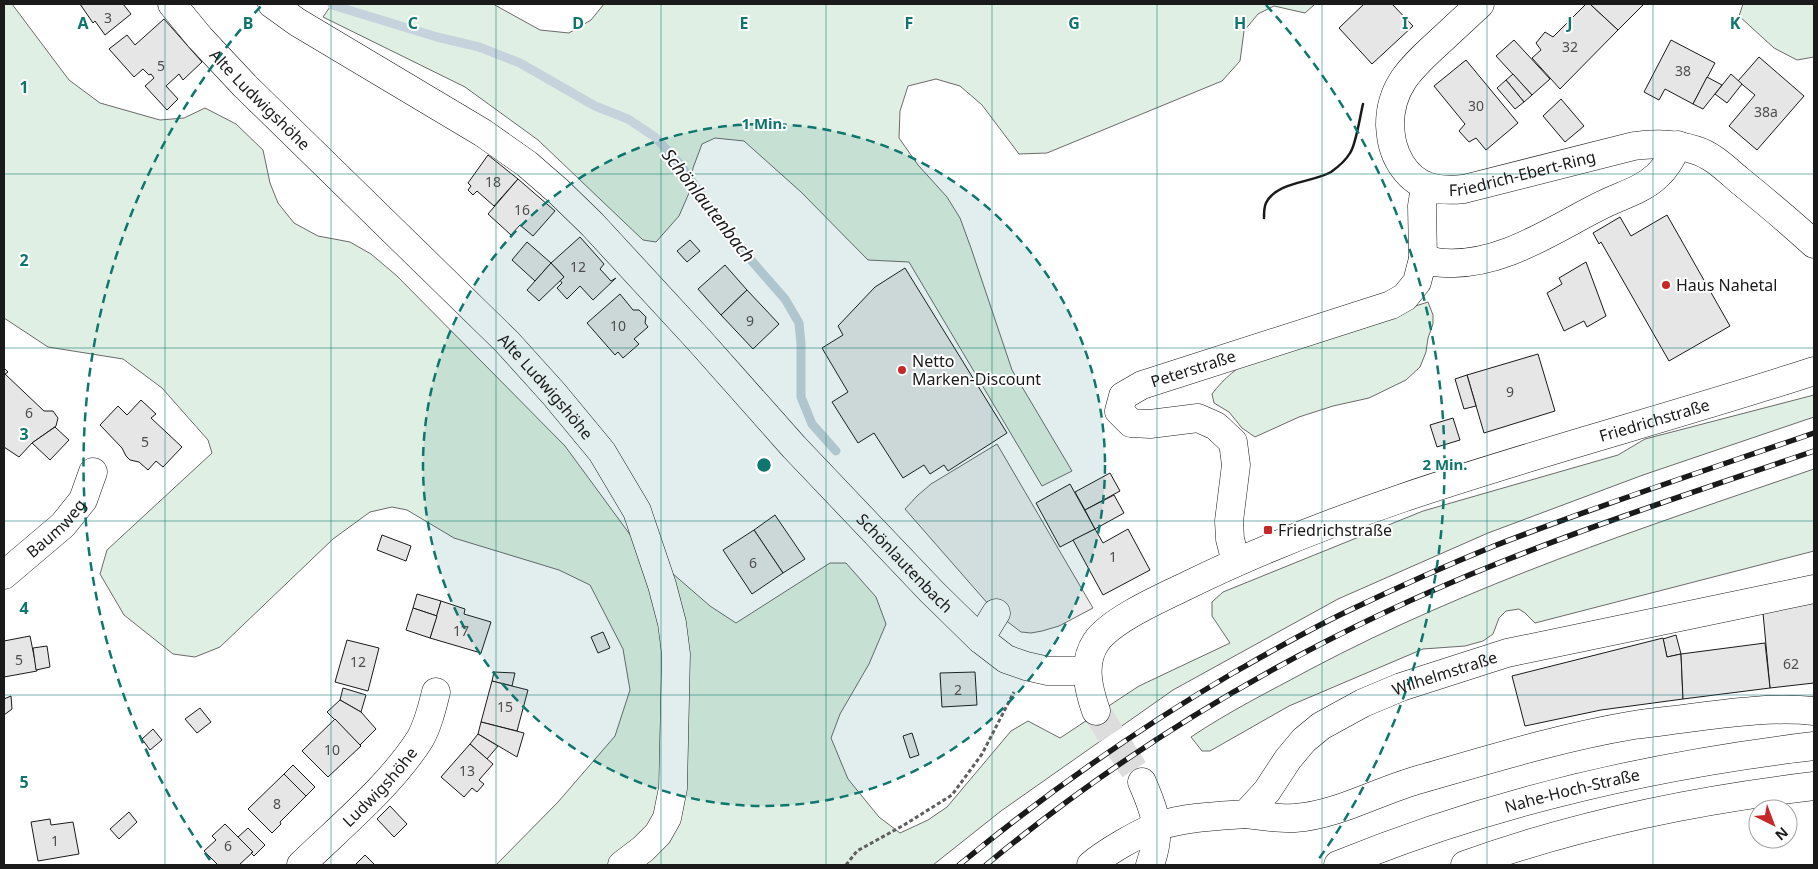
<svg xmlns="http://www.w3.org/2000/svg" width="1818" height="869" font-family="'Noto Sans',sans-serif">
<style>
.green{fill:#e0efe3;stroke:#6a6a6a}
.parking{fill:#ededed;stroke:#6a6a6a}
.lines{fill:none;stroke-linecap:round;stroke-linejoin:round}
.stream{stroke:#c6d2dc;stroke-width:9}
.building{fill:#e6e6e6;stroke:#1a1a1a}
.minor-tunnel{stroke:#ddd;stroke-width:28;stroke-dasharray:28 14;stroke-linecap:butt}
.minor-casing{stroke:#1a1a1a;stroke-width:29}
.major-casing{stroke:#1a1a1a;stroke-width:29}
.path{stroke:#5f5f5f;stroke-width:3;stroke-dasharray:4 2.5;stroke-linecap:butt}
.minor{stroke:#fff;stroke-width:28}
.major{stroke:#fff;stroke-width:28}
.rail-casing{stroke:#1a1a1a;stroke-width:5.5}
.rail{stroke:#fff;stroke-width:4;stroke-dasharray:11;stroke-linecap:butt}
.wall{stroke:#1a1a1a;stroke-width:2.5}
.grid{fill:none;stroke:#0f766e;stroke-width:1;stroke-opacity:0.55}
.ring{fill:none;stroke:#0f766e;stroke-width:2.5;stroke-dasharray:9 6}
.poi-dot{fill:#c62828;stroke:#fff;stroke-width:2}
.labels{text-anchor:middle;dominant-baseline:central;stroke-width:4;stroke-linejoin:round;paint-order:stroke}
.number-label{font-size:14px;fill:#4d4d4d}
.street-label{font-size:16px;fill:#1a1a1a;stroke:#fff}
.poi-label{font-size:16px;fill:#1a1a1a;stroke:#fff;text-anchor:start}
.water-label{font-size:18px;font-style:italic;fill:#1a1a1a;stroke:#fff}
.grid-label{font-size:16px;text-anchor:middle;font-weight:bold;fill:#0f766e;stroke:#fff;stroke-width:4;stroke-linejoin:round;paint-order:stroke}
.centre{fill:#0f766e;stroke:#fff;stroke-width:2.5}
.ring-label{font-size:15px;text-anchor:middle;font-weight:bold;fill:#0f766e;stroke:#fff;stroke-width:4;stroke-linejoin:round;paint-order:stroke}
</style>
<rect width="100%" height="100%" fill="#fff"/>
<!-- green -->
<g class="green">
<polygon points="4,4 12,4 69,80 100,103 160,120 184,118 205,108 236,124 263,150 270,183 278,203 294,223 318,236 350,242 371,254 397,276 565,446 634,540 710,606 736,623 830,563 846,563 876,597 886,624 869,664 840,714 831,738 848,779 879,817 900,833 928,820 947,807 1011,731 1028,721 1060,738 1139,686 1230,643 1212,616 1212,602 1223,592 1423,511 1618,455 1645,439 1814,395 1814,417 1643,475 1488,533 1338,599 1173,690 1001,811 933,865 496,865 558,802 615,736 630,690 623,649 590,585 559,570 454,538 407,510 392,507 370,512 333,539 220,647 195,657 173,654 124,615 100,574 107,550 212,453 208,440 162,388 123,359 48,347 4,318"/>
<polygon points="332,4 493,4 540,30 569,33 591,20 604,4 1315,4 1305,13 1274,6 1258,14 1244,31 1240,61 1222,81 1047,153 1019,154 982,105 960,86 936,79 908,86 900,111 899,138 918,165 947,197 960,218 971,248 1012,370 1072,471 1042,486 909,262 868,260 801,192 744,141 715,138 702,144 693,168 689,193 679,216 656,242 643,240 538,140 465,87 323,17"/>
<polygon points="1743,4 1814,4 1814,57 1797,60 1774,48 1739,16"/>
<path d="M1428 302 1433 315V324L1428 338 1426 352 1420 367 1406 380 1369 398 1333 406 1299 417 1255 437 1242 428 1229 412 1214 403 1212 394C1224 378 1238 367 1255 357Z"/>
<path d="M1814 469V551L1535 623 1525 613 1519 609 1506 611 1499 618 1493 634 1483 641 1465 646 1423 649 1289 706 1210 751H1202L1191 737C1228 712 1270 691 1309 670 1471 584 1642 528 1814 469Z"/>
</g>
<!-- parking -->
<polygon class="parking" points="997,444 1093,608 1059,626 1042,631 1031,633 1021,632 996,613 905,509 917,496 931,484"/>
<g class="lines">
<!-- stream -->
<polyline class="stream" points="332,5 437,37 479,47 520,63 595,106 628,119 655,137 680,164 729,235 785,299 799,323 801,344 801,397 812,424 836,451"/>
</g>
<!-- building -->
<g class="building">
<polygon points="80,4 123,4 131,14 105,35 95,21 93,23"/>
<polygon points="1364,4 1392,4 1413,26 1372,64 1339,28"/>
<polygon points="1586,4 1590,4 1618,30 1560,89 1532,58 1541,50 1536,43 1545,32 1553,37"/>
<polygon points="1590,4 1644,4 1618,30"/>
<polygon points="164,19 202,62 183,80 179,74 166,86 178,99 167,110 145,86 154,78 151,74 149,75 143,69 134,77 109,49 127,35 135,45"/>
<polygon points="1514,40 1550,79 1532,95 1496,56"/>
<polygon points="1671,40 1715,63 1693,104 1665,89 1659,100 1644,92"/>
<polygon points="1759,57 1804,96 1757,150 1729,126 1755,95 1738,81"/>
<polygon points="1466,60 1518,123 1486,150 1476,138 1469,142 1459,131 1465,124 1434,86"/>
<polygon points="1513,74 1532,95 1524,102 1506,80"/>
<polygon points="1731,74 1742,84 1727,103 1715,94"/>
<polygon points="1707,77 1722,85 1703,109 1693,104"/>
<polygon points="1506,80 1524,102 1515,109 1497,88"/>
<polygon points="1561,99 1584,126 1565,142 1543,116"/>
<polygon points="488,155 518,179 494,206 477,191 473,195 468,190 471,186 468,183"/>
<polygon points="518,179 555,211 533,236 520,225 511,235 488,214"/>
<polygon points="1667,215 1730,326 1669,361 1601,242 1599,244 1593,233 1620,217 1631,236"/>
<polygon points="580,237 604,264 600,269 611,281 616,278 593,300 580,286 567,299 557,288 562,283 560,280 564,277 551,263"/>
<polygon points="690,240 700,251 687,262 677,251"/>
<polygon points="527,242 551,263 535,281 512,260"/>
<polygon points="1586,262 1606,316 1587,327 1584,321 1564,331 1547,293 1562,284 1559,278"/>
<polygon points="551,263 564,277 539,301 527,290"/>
<polygon points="725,265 747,290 721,315 698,289"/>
<polygon points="905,268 1007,433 948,471 944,465 930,474 924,465 903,478 874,433 858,443 832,402 848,392 822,348 843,335 838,326 875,287"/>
<polygon points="747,290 779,324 753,349 721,315"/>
<polygon points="620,294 633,310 639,310 646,317 645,323 648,327 634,339 639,344 623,358 618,352 615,355 587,323"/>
<polygon points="1538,354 1555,411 1484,433 1467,375"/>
<polygon points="4,368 8,372 5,374 44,411 53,411 58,418 56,426 32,443 19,457 4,447"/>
<polygon points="1467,375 1476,406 1464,409 1455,379"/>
<polygon points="141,400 156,414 151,418 182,447 163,467 156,461 148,470 139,462 130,460 126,456 122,448 100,425 118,406 127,415"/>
<polygon points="1453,418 1460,440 1437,447 1430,425"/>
<polygon points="55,427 69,440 50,460 32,443"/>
<polygon points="1110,473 1120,491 1085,510 1075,492"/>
<polygon points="1070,484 1095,529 1060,547 1036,503"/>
<polygon points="1114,495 1124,513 1095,529 1085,510"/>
<polygon points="775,515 805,559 783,573 754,530"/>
<polygon points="1095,529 1103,543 1128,529 1150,570 1103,595 1073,540"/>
<polygon points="754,530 783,573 752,594 723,550"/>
<polygon points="382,535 411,546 406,561 377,550"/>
<polygon points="417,594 441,601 437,616 413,608"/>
<polygon points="1814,600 1814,683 1770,688 1763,613"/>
<polygon points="441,601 465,609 464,614 491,622 481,653 430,638"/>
<polygon points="413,608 437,616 430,638 406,630"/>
<polygon points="603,632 610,648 598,653 591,637"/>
<polygon points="1676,635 1681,654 1667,657 1663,639"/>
<polygon points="30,636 37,671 4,677 4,641"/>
<polygon points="1663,638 1667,657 1681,654 1683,699 1601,710 1525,726 1512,676"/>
<polygon points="347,640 379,648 368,691 335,682"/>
<polygon points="1765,643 1770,688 1683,699 1681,654"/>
<polygon points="47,646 50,667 36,670 33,648"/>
<polygon points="494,672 515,673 512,686 492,681"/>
<polygon points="975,672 977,705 942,707 940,673"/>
<polygon points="492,681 528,690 517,731 481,722"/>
<polygon points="343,688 366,695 361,712 340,700"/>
<polygon points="11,696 12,709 4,715 4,699"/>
<polygon points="340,700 361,712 376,729 360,745 327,712"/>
<polygon points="200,708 211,722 197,733 185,719"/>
<polygon points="335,719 361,746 328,777 302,751"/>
<polygon points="481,722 524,733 517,757 478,734"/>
<polygon points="153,729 162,740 150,750 142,739"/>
<polygon points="912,733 919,755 910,758 903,736"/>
<polygon points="478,734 498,746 487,759 470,744"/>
<polygon points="470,744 493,764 479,780 484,784 477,792 472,788 464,797 441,777"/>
<polygon points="293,765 315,787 306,796 284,774"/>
<polygon points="284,774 306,796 280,822 281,824 272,833 248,809"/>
<polygon points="390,806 407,824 394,837 377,819"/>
<polygon points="129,812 137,822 119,839 110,829"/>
<polygon points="50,819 51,825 73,822 79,854 38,861 31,822"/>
<polygon points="225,824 253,852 239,865 218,865 204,851 216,840 212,836"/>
<polygon points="248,828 265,845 254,856 251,853 253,852 238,837"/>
<polygon points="365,855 375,865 355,865"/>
</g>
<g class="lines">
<!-- minor-tunnel -->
<polyline class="minor-tunnel" points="1096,711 1142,782"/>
<!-- minor casing -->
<g class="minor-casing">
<g id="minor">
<path id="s1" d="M172 4 200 38 245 86 507 342 554 394 602 452 637 511 662 585 672 623 676 654 673 788 667 818 658 834 643 849 622 865"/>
<path id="s2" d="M272 4 297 22 483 133 527 164 558 191 592 224 699 340 794 447 932 592 980 639 1006 659 1026 666 1048 671H1087"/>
<path id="s3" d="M1480 4C1466 17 1452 30 1438 43 1412 67 1390 86 1390 125 1391 140 1393 151 1401 164 1416 188 1438 192 1464 189L1634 146C1655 143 1675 143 1695 150 1712 155 1725 168 1739 180 1765 201 1790 222 1814 244"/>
<path d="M1423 259C1430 261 1438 263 1445 263 1502 266 1552 230 1600 206 1619 196 1641 191 1657 176 1667 167 1672 156 1678 145"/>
<path id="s4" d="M1236 562 1230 539 1229 521 1236 465 1233 442 1216 426 1198 418 1150 424 1131 423 1119 411 1123 396 1142 385 1391 305 1405 297 1417 282 1423 259 1422 206 1425 187"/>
<path id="s5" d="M4 575 63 525 83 500 93 472"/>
<polyline points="980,639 996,613"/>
<path id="s6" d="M1096 711C1088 688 1082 663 1096 642 1111 620 1161 598 1186 586 1385 488 1604 440 1814 371"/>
<path d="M1142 782C1156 814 1162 831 1150 865"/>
<path id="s7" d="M301 865C340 827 391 785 420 739 428 725 432 708 436 692"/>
<path id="s8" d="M1091 865C1106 852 1139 833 1158 826 1186 817 1217 816 1246 814L1267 791 1288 759 1304 740 1321 726 1363 703 1401 687 1507 653 1814 589"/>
</g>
</g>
<!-- major casing -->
<g class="major-casing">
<g id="major">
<path d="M1246 814C1262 816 1279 819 1295 818 1338 815 1380 790 1421 779 1491 759 1562 737 1634 725 1655 722 1676 720 1697 717 1736 712 1776 707 1814 711"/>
<path id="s9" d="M1338 865C1489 803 1652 765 1814 746"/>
<path d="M1465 865C1578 824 1695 800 1814 786"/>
</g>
</g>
<!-- path -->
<polyline class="path" points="846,865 857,851 904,825 952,795 982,754 1014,692"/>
<!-- minor -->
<use href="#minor" class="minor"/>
<!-- major -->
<use href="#major" class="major"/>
<!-- rail casing -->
<g class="rail-casing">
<g id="rail">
<path d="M959 865C1045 794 1136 730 1233 673 1270 652 1308 630 1348 611 1396 588 1445 566 1494 546 1599 505 1707 470 1814 433"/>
<path d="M986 865C1139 738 1315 636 1501 562 1604 521 1709 487 1814 451"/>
</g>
</g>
<!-- rail -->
<use href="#rail" class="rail"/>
<!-- wall -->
<path class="wall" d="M1264 218C1264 213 1264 207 1266 203 1277 181 1312 183 1331 172 1338 167 1346 160 1350 153 1356 145 1360 116 1363 104"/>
</g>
<!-- grid -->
<path class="grid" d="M165 4V865M331 4V865M496 4V865M661 4V865M826 4V865M992 4V865M1157 4V865M1322 4V865M1487 4V865M1653 4V865M4 174H1814M4 348H1814M4 521H1814M4 695H1814"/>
<!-- distance rings -->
<circle cx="764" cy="465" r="341" fill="#0f766e" fill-opacity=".12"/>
<g class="ring">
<circle cx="764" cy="465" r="341"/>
<path d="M210 860A681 681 0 0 1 262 5M1266 5A681 681 0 0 1 1318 860"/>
</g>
<!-- markers -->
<g class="poi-dot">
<circle cx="1666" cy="285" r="5"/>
<circle cx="902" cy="370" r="5"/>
<rect x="1263" y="525" width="10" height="10" rx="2.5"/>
</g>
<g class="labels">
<!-- number labels -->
<g class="number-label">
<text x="108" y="17">3</text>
<text x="1570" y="46">32</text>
<text x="161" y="65">5</text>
<text x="1683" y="70">38</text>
<text x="1476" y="105">30</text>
<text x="1766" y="111">38a</text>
<text x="493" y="181">18</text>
<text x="522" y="209">16</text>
<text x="578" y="266">12</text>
<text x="750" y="320">9</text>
<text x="618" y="325">10</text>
<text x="1510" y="391">9</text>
<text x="29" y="412">6</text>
<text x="145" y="441">5</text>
<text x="1113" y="556">1</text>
<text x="753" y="562">6</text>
<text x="461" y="630">17</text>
<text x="19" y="659">5</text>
<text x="358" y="661">12</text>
<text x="1791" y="663">62</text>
<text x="958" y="689">2</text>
<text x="505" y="706">15</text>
<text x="332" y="749">10</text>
<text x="467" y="770">13</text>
<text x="277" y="803">8</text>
<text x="55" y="840">1</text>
<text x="228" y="845">6</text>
</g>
<!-- street labels -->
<g class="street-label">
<text stroke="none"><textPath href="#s1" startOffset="130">Alte Ludwigshöhe</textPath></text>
<text stroke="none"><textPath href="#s3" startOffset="329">Friedrich-Ebert-Ring</textPath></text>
<text stroke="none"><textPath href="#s4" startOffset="340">Peterstraße</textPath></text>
<text stroke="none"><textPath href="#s1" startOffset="535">Alte Ludwigshöhe</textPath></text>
<text stroke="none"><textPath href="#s6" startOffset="676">Friedrichstraße</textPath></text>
<text stroke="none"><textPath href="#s5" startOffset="70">Baumweg</textPath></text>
<text stroke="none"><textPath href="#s2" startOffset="851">Schönlautenbach</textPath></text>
<text stroke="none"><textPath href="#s8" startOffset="418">Wilhelmstraße</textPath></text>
<text stroke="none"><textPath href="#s7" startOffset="111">Ludwigshöhe</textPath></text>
<text stroke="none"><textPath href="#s9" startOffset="246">Nahe-Hoch-Straße</textPath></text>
</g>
<!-- poi labels -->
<g class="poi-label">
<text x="1676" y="285">Haus Nahetal</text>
<text x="912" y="361">Netto<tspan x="912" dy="18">Marken-Discount</tspan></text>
<text x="1278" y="530">Friedrichstraße</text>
</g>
<!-- water labels -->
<g class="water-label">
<text transform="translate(709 205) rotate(52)">Schönlautenbach</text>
</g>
</g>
<g class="grid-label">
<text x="83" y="29">A</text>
<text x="248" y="29">B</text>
<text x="413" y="29">C</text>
<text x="578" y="29">D</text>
<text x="744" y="29">E</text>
<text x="909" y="29">F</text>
<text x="1074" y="29">G</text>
<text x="1240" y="29">H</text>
<text x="1405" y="29">I</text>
<text x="1570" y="29">J</text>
<text x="1735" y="29">K</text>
<text x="24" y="93">1</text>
<text x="24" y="266">2</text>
<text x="24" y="440">3</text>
<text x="24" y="614">4</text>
<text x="24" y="788">5</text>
</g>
<circle cx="764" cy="465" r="8" class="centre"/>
<g class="ring-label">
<text x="764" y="129">1 Min.</text>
<text x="1445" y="470">2 Min.</text>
</g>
<!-- border -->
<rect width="1818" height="869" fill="none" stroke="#1a1a1a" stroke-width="10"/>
<!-- north arrow -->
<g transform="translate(1773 824) rotate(138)"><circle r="24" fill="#ffffff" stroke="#a3a3a3"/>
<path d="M0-4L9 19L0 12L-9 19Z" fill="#c62828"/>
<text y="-8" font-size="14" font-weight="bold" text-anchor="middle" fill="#1a1a1a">N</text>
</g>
</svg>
